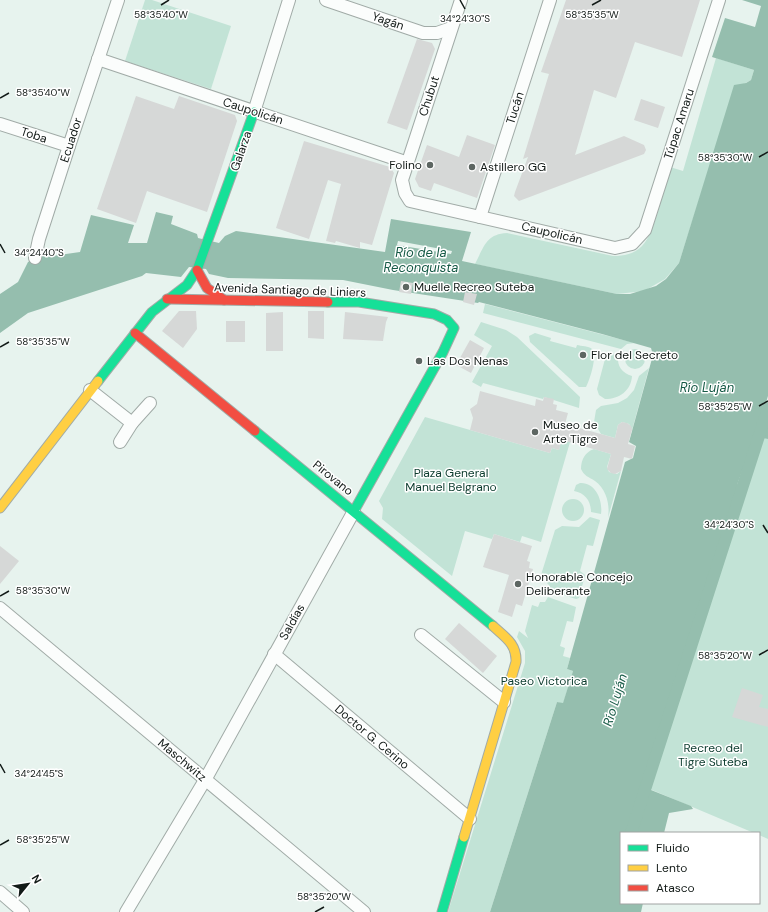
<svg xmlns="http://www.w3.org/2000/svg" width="768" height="912" font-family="'DM Sans',sans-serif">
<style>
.green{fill:#c2e3d6}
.water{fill:#95beae}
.pier{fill:#e7f3ee}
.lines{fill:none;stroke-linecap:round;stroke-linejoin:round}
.canal{stroke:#95beae;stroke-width:12}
.building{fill:#d6d8d7}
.street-casing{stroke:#a1aba7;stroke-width:14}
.fast-casing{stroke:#a1aba7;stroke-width:11}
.slow-casing{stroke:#a1aba7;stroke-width:11}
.jam-casing{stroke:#a1aba7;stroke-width:11}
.street{stroke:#fbfdfc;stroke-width:12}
.fast{stroke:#16e098;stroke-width:9}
.slow{stroke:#ffcf43;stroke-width:9}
.jam{stroke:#f24e42;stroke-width:9}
.ticks{fill:none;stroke:#121a17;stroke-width:1.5}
.poi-dot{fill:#5d6662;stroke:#fff;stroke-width:1.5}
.labels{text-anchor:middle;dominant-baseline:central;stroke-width:3;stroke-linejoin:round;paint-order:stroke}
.street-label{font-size:12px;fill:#121a17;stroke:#fff}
.poi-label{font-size:12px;fill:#121a17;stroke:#fff;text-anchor:start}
.park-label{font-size:12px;fill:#0b3b2d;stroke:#fff}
.water-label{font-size:13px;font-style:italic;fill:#165a46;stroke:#fff}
.ticks-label{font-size:10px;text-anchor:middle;fill:#121a17;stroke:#fff;stroke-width:3;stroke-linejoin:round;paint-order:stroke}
</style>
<rect width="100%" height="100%" fill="#e7f3ee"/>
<!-- green -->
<g class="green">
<polygon points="145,0 152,0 231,26 211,89 125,61"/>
<path d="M716 58 754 70 751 80 742 85 705 181 679 263 665 279 644 291 617 294 475 264C484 247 486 234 507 233L613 256C624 256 634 254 642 246 655 233 665 186 670 167L683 171Z"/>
<polygon points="485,304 635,343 627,344 621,349 483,313"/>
<polygon points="481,322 506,330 517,337 580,397 579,408 544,397 543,399 483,383 481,387 472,382 492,346 474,335"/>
<path d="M535 333 551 338 550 341 576 348 577 345C581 346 589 346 592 349 598 354 590 380 586 387H579L530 342 529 336Z"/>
<circle cx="635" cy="359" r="10"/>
<path d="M612 354 618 356C617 366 622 373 632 376 631 391 619 399 605 399L599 395 597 389 605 359Z"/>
<polygon points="649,368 632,430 629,424 622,422 618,425 615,438 601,434 594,422 596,410 601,406 618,403 627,398 634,390 639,376"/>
<polygon points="425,417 550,453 552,448 559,450 560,445 556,438 570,442 541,542 522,536 520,542 494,534 492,539 465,531 452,576 382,519 383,508 379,501"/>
<polygon points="755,436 768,439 768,839 759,835 759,833 754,833 645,787 645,782 675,694 673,685 699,617 732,512 738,482"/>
<path d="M594 449 611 454 607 467 609 472 617 474 621 471 608 518C610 505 607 490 595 481 589 477 584 476 581 469 581 460 585 452 594 449Z"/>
<path d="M580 483C596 482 603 501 601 514L591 512C591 501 585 493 574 491L576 485Z"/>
<circle cx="573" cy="510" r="11"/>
<polygon points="590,517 600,520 593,546 587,545 580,571 585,575 579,598 576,599 550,591 549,585 546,582 547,577 541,575 555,530 562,526 579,527"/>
<polygon points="548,597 576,607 573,622 567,621 560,646 565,648 563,656 570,658 567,669 573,671 563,704 557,702 490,912 448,912 525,663 525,651 517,637 519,631 528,638 525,631 532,605 538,607 540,602 545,602"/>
</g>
<!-- water -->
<polygon class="water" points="742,0 768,0 768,396 763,412 768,414 768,439 755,437 738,482 732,512 699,617 673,685 675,694 645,782 646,788 691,806 693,809 669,813 664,833 621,833 621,903 643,903 641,912 490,912 557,702 563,703 573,671 567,669 625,462 633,458 636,446 629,442 653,355 651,348 602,334 479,302 478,303 393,290 343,280 228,278 209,274 206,269 189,267 181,277 146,273 142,276 28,313 0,333 0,294 18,282 28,262 42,254 45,257 80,252 91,215 134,225 128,243 147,243 156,212 173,216 171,224 197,234 198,238 219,243 225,236 236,231 385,252 391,219 471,232 462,261 617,294 630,294 656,286 666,279 679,263 734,85 746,83 751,80 754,70 712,57 725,18 755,27 761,6"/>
<!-- pier -->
<polygon class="pier" points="398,241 452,251 451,254 397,245"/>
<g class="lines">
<!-- canal -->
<polyline class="canal" points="631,833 768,408"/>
</g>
<!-- building -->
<g class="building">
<polygon points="566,0 700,0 682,57 635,42 616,98 594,90 575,155 624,136 644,145 646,150 644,154 519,201 514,196 515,192 528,157 523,159 549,74 541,72"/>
<polygon points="417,39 432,43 435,49 407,130 387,123"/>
<polygon points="136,96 174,109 179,96 235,115 237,121 207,212 147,191 136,223 97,209"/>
<polygon points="641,99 665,107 658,128 634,120"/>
<polygon points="467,135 495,145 477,198 434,183 431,191 419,187 415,179 427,145 459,157"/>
<polygon points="304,141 390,167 394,173 372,245 360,242 360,248 336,241 335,243 326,241 341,184 328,180 309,239 276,228"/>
<polygon points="401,281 413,283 411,294 399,292"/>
<polygon points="465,292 477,294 474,305 463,302"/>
<polygon points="179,311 196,311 197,329 183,348 162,331"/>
<polygon points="308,311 324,311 324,339 308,338"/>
<polygon points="283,312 283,351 266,351 266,313"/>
<polygon points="345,312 388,317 386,322 383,341 343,339"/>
<rect x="226" y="321" width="19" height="21"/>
<polygon points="470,340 484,348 471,373 456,365"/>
<polygon points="480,391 535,406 536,399 543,401 544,397 554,399 553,404 557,405 556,410 568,413 565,424 615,438 618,425 622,422 627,423 631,426 632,430 628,444 635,446 632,459 624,457 621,471 615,474 611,473 607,469 611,454 562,440 559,450 552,448 550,453 470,430 473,418 470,409 477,404"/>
<polygon points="494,534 532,546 527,561 530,562 529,568 533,569 522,606 516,604 512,617 498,612 509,575 483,567"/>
<polygon points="0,546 19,561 0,584"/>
<polygon points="459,623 497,656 483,673 445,639"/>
<polygon points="742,688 763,695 759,707 768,709 768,727 732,717"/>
</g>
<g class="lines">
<!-- street casing -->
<g class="street-casing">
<g id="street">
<polyline points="326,0 423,33 437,33 451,28"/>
<polyline points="461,0 402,180 405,193 410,201 615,248 632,244 645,230 719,0"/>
<polyline points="98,59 408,163"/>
<polyline points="254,112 289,0"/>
<polyline points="0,124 69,146"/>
<polyline points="480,217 550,0"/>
<polyline points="35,258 39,239 69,146 118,0"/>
<polyline points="90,390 132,423"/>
<polyline points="120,442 132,423 150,403"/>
<polyline points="0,608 364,912"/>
<polyline points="421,635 504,702"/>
<polyline points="274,654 470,819"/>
<polyline points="0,892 23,912"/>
<polyline points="126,912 205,780 354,511"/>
</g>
</g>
<!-- fast casing -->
<g class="fast-casing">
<g id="fast">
<polyline points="328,302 359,302 434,314 447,320 454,328 443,352 354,511"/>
<polyline points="98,381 152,312 187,285 197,270 254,112"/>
<polyline points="255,431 493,626"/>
<polyline points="442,912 464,837"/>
</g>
</g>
<!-- slow casing -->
<g class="slow-casing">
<g id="slow">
<polyline points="0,508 98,381"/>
<path d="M464 837 516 662C517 644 505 637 493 626"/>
</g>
</g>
<!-- jam casing -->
<g class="jam-casing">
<g id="jam">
<polyline points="197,270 207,288 224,300"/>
<polyline points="167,299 328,302"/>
<polyline points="135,333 255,431"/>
</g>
</g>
<!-- street -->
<use href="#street" class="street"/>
<!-- fast -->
<use href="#fast" class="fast"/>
<!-- slow -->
<use href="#slow" class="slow"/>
<!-- jam -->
<use href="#jam" class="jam"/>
</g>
<!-- ticks -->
<path class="ticks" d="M460 0 465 9M161 5 169 0M592 5 601 0M0 98 9 93M759 157 768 152M0 244 5 253M0 347 9 342M759 406 768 401M763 525 768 533M0 596 9 591M759 655 768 650M0 764 5 773M0 845 9 840M315 912 324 907"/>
<!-- markers -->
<g class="poi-dot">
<circle cx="430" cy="165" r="4"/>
<circle cx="472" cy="167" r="4"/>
<circle cx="406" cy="287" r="4"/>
<circle cx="583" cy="355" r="4"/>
<circle cx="419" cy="361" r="4"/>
<circle cx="535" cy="432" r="4"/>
<circle cx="518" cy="584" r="4"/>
</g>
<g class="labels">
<!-- street labels -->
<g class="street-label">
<text transform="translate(388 21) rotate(19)">Yagán</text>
<text transform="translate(429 96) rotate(-72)">Chubut</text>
<text transform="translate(515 108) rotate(-72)">Tucán</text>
<text transform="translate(253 111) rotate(18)">Caupolicán</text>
<text transform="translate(679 124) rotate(-72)">Túpac Amaru</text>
<text transform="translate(34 135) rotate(18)">Toba</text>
<text transform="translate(71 140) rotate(-72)">Ecuador</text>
<text transform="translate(241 151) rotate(-71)">Galarza</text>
<text transform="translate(552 233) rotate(13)">Caupolicán</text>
<text transform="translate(290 290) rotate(2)">Avenida Santiago de Liniers</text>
<text transform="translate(333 478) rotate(39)">Pirovano</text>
<text transform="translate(292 622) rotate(-61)">Saldías</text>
<text transform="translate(372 737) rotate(40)">Doctor G. Cerino</text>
<text transform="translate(182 760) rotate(40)">Maschwitz</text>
</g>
<!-- poi labels -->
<g class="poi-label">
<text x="422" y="165" text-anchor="end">Folino</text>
<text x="480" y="167">Astillero GG</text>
<text x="414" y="287">Muelle Recreo Suteba</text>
<text x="591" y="355">Flor del Secreto</text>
<text x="427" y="361">Las Dos Nenas</text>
<text x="543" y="425">Museo de<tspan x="543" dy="14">Arte Tigre</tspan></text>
<text x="526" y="577">Honorable Concejo<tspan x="526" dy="14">Deliberante</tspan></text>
</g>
<!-- park labels -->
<g class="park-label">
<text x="451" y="473">Plaza General<tspan x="451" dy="14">Manuel Belgrano</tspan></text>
<text x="544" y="681">Paseo Victorica</text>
<text x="713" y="748">Recreo del<tspan x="713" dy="14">Tigre Suteba</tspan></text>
</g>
<!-- water labels -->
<g class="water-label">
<text x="421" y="252">Río de la<tspan x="421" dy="15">Reconquista</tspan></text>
<text x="707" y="387">Río Luján</text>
<text transform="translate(615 700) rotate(-73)">Río Luján</text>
</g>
</g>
<g class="ticks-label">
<text x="161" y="18">58°35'40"W</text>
<text x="592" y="18">58°35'35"W</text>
<text x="465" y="22">34°24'30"S</text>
<text x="43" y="96">58°35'40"W</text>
<text x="725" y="161">58°35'30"W</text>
<text x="39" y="256">34°24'40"S</text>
<text x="43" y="345">58°35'35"W</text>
<text x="725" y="410">58°35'25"W</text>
<text x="729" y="528">34°24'30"S</text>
<text x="43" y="594">58°35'30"W</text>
<text x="725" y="659">58°35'20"W</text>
<text x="39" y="777">34°24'45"S</text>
<text x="43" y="843">58°35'25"W</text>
<text x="324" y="900">58°35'20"W</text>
</g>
<!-- legend -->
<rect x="620" y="832" width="140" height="72" fill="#ffffff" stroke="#a0a3a2"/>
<rect x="628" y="845" width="20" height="6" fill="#16e098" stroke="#a0a3a2"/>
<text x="656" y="852" font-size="12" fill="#121a17">Fluido</text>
<rect x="628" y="865" width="20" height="6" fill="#ffcf43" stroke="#a0a3a2"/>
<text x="656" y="872" font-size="12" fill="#121a17">Lento</text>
<rect x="628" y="885" width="20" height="6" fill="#f24e42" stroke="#a0a3a2"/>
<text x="656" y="892" font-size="12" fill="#121a17">Atasco</text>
<!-- north arrow -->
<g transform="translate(28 884) rotate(60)" stroke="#ffffff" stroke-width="3" paint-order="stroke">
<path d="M0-3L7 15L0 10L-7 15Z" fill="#121a17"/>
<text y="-6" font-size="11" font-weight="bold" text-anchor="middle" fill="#121a17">N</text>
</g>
</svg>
